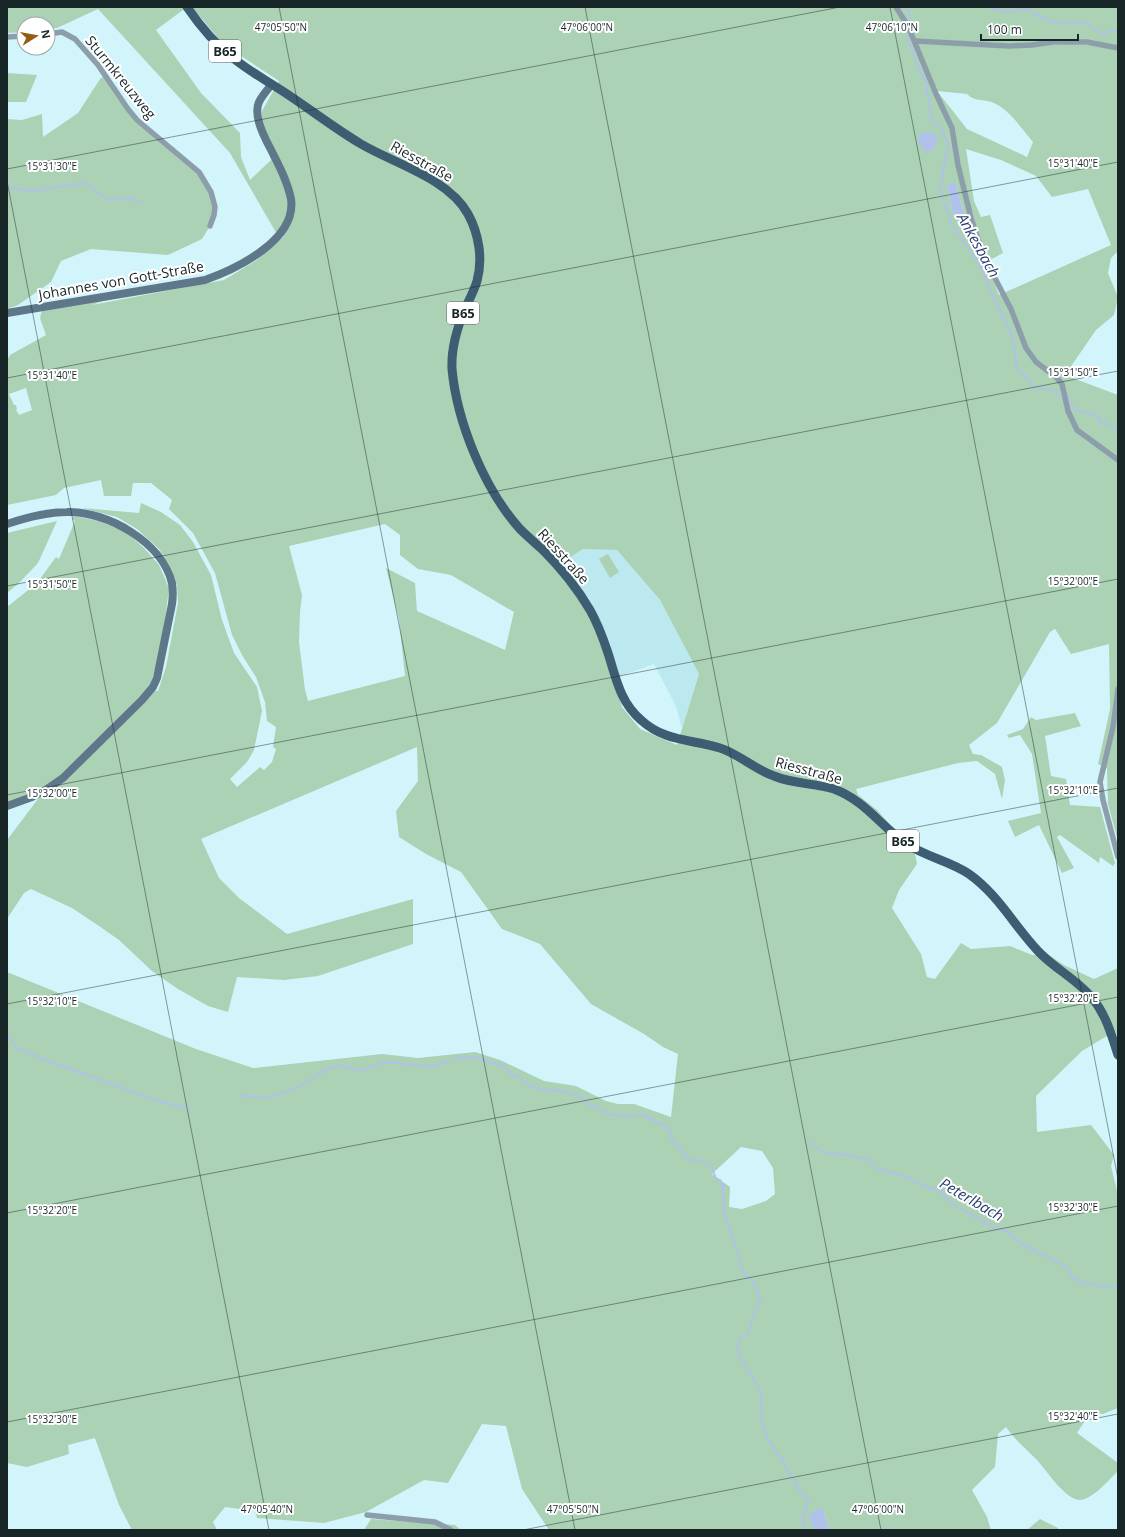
<svg xmlns="http://www.w3.org/2000/svg" width="1125" height="1537" font-family="'Open Sans',sans-serif">
<style>
.built{fill:#bce8f0}
.green{fill:#abd2b5;fill-rule:evenodd}
.water{fill:#b0c1ea}
.lines{fill:none;stroke-linecap:round;stroke-linejoin:round}
.stream{stroke:#b0c1ea;stroke-width:2}
.street{stroke:#8d9eab;stroke-width:5.5}
.secondary{stroke:#5e788a;stroke-width:8}
.primary{stroke:#3d5d73;stroke-width:9}
.ticks{fill:none;stroke:#192628;stroke-width:1;stroke-opacity:0.45}
.labels{text-anchor:middle;dominant-baseline:central;stroke-width:4;stroke-linejoin:round;paint-order:stroke}
.shield{fill:#fff;stroke:#5e6768;stroke-width:1}
.shield-label{font-size:13px;font-weight:bold;fill:#192628}
.street-label{font-size:14px;fill:#192628;stroke:#fff}
.water-label{font-size:15px;font-style:italic;fill:#2b3e71;stroke:#fff}
.ticks-label{font-size:10px;text-anchor:middle;fill:#192628;stroke:#fff;stroke-width:4;stroke-linejoin:round;paint-order:stroke}
</style>
<rect width="100%" height="100%" fill="#d2f5fc"/>
<!-- built -->
<polygon class="built" points="583,549 617,550 660,600 699,674 682,729 676,706 654,664 615,678 564,572 563,562"/>
<!-- green -->
<g class="green">
<path d="M7 7H187L156 30 201 93 240 133 241 157 250 180 271 160 261 128 262 111 279 81 223 44 192 7H1118V251L1111 258 1108 273 1118 297 1114 315 1096 330 1065 375 1118 395V841L1108 804 1107 768 1098 764 1110 709 1109 644 1071 654 1055 629 1050 632 997 723 969 745 973 754 981 755 1002 767 1005 780 1002 799 995 774 977 761 958 763 856 789 858 795 877 810 893 828 913 844 917 864 899 890 892 908 921 954 927 977 935 979 961 943 971 949 1010 946 1032 955 1047 954 1064 965 1094 979 1118 968V1038L1115 1031 1082 1051 1036 1096 1037 1132 1091 1125 1114 1155 1111 1166 1118 1195V1408L1103 1414 1090 1413 1077 1433 1118 1463V1471C1110 1479 1091 1501 1079 1500 1064 1498 1047 1471 1037 1460 1026 1449 1015 1440 1006 1427L998 1434 995 1467 972 1490 987 1517 991 1530H829L824 1510 809 1516 815 1530H549L522 1489 506 1426 482 1424 448 1483 424 1480 366 1512 324 1523 257 1518 255 1511 225 1507 213 1522 217 1530H132L119 1505 95 1438 68 1445 69 1454 27 1467 7 1463V972L196 1049 253 1068 382 1054 418 1058 475 1052 500 1060 544 1081 576 1086 606 1101 618 1104H634L671 1117 678 1054 663 1047 644 1034 591 1004 540 944 502 929 461 872 426 854 399 837 396 811 418 781 417 747 201 839 219 878 239 898 287 934 413 899V944L318 976 284 980 237 977 228 1012 208 1006 178 989 152 971 119 940 99 926 72 908 31 889 24 893 7 919V840L38 799V792L7 802V607L37 583 56 557 59 559 75 521 72 519 74 516 99 521 126 532 144 548 159 565 169 588 162 644 149 690 158 691 166 667 178 603 177 585 171 568 159 549 137 529 117 517 82 508 139 513 141 503 161 512 180 525 193 542 211 575 222 620 234 653 257 687 262 711 254 750 247 762 230 779 237 787 260 767 264 770 272 762 276 749 273 747 276 727 267 721 265 702 256 677 242 655 232 635 215 573 193 533 169 509 172 500 151 483H133L131 496H104L101 480 64 488 56 495 7 505V360L10 355 46 335 40 318 43 307 119 295 92 305 224 280 257 260 284 236H278L230 153 98 9 57 28 48 29V24H24V32L7 33ZM918 39 1003 43H1034L1069 39 1097 41 1098 45 1067 44 1052 45 918 44ZM937 91 967 94C976 103 985 98 996 104 1011 112 1022 129 1033 142L1027 157 967 129ZM966 149 1001 160 1036 176 1052 197 1088 189 1111 245 999 295 986 262 1003 253 990 215 981 217 974 201ZM956 185 969 231 963 233 952 210 947 186ZM26 388 32 410 19 415 16 410 17 409 16 405H14L9 394ZM385 524 400 535V555L418 569 451 575 514 612 505 650 417 611 415 583 386 568 399 619 405 676 308 701 305 690 299 642 300 612 302 595 289 546ZM525 532 563 562 583 549 617 550 660 600 699 674 677 745 640 729 622 707 615 678 584 601ZM741 1147 762 1151 773 1168 775 1194 766 1201 742 1209 729 1207 730 1187 712 1174Z"/>
<polygon points="7,73 37,75 26,102 7,102"/>
<polygon points="106,74 128,109 189,163 207,184 215,207 210,226 202,239 168,255 91,249 61,261 51,282 18,305 7,309 7,119 22,120 42,114 43,137 78,113 100,79"/>
<polygon points="57,521 38,563 18,584 7,593 7,533"/>
<polygon points="608,554 619,572 610,578 599,559"/>
<polygon points="1075,713 1081,726 1045,736 1051,776 1066,779 1070,805 1100,807 1115,863 1113,866 1100,857 1099,863 1060,835 1057,837 1074,868 1062,873 1039,825 1015,837 1008,821 1041,813 1032,754 1020,735 1009,738 1007,735 1023,729 1031,717 1036,720"/>
<polygon points="371,1519 455,1525 461,1530 364,1530"/>
<polygon points="1040,1519 1058,1528 1058,1530 1027,1530"/>
</g>
<!-- water -->
<g class="water">
<path d="M929 131 937 136C937 146 935 149 927 153L917 142 920 134Z"/>
<polygon points="951,183 955,183 956,185 969,231 965,234 963,233 952,210 947,186"/>
<polygon points="819,1508 824,1510 829,1530 815,1530 808,1516"/>
</g>
<g class="lines">
<!-- stream -->
<g class="stream">
<polyline points="908,7 910,23"/>
<path d="M986 7 1006 12 1028 9 1038 16 1054 22 1085 23 1104 35C1109 31 1112 28 1118 32"/>
<polyline points="908,34 910,44 917,65 926,83 932,122 939,126 949,144 946,153 940,191 948,213 952,225 979,263 994,298 1011,332 1015,351 1016,367 1028,378 1034,388 1050,389 1060,396 1068,396 1071,404 1076,411 1088,412 1099,417 1100,423 1107,424 1118,431"/>
<polyline points="7,187 30,191 86,183 108,200 129,198 141,203"/>
<polyline points="7,1035 18,1049 64,1067 159,1101 189,1109"/>
<path d="M452 1060 463 1057 475 1058 504 1066 511 1074 521 1078 529 1085 539 1089 564 1091 573 1094 581 1097 589 1104 600 1109 610 1115 632 1116 642 1114 668 1128 672 1139 689 1160C704 1160 712 1163 716 1179L720 1180 724 1187"/>
<path d="M239 1095C260 1100 284 1096 303 1084 314 1078 324 1068 338 1066 344 1065 352 1069 359 1070 366 1070 376 1063 385 1063 407 1061 425 1072 448 1062"/>
<polyline points="809,1142 825,1153 849,1155 860,1158 869,1158 876,1168 906,1177 929,1188 940,1191 952,1203 992,1227 1007,1231 1020,1243 1060,1263 1068,1270 1073,1278 1087,1284 1101,1286 1118,1286"/>
<path d="M721 1184C725 1194 722 1205 725 1216 728 1229 735 1241 738 1254"/>
<polyline points="739,1258 740,1265 743,1272 755,1284 758,1294 761,1302 755,1312 748,1334 741,1338 738,1346 739,1356 758,1386 761,1397 762,1420 764,1432 776,1452 783,1460 789,1474 796,1482 801,1493 809,1499 802,1519 807,1530"/>
</g>
<!-- street -->
<g class="street">
<polyline points="896,7 908,26 936,94 952,128 958,165 971,218 978,239 986,261 1011,309 1026,348 1036,362 1056,377 1062,384 1068,411 1077,430 1118,460"/>
<polyline points="48,34 62,32 75,39 98,65 128,109 137,120 199,172 211,192 215,207 214,215 210,226"/>
<polyline points="7,37 24,36"/>
<polyline points="915,41 1009,46 1032,45 1053,42 1087,42 1118,48"/>
<polyline points="1118,689 1113,727 1100,782 1103,800 1118,857"/>
<polyline points="367,1515 435,1522 451,1530"/>
</g>
<!-- secondary -->
<g class="secondary">
<path d="M7 313 205 280C236 269 297 240 291 199 287 179 275 158 266 140 261 130 254 113 259 102 262 96 268 89 272 84"/>
<path d="M7 524C25 518 49 512 67 512 107 511 162 542 172 583 173 590 173 597 172 604L157 678 153 687 142 700 63 778 47 789 32 797 7 806"/>
</g>
<!-- primary -->
<path class="primary" d="M187 7C200 26 215 44 233 58 249 71 267 81 284 92 310 109 334 128 361 144 395 164 448 178 468 214 479 234 483 259 477 281 474 291 469 300 465 309 457 328 451 348 452 369 457 422 484 489 520 529 527 536 535 543 543 550 561 568 577 588 590 610 598 624 603 638 608 653 616 678 620 702 641 720 665 742 691 739 720 748 739 754 754 769 774 776 793 784 814 783 834 789 866 801 881 827 907 844 926 857 950 861 969 874 999 895 1016 929 1041 954 1057 970 1079 981 1093 999 1106 1015 1112 1036 1118 1055"/>
</g>
<!-- ticks -->
<path class="ticks" d="M279 7 575 1530M585 7 881 1530M890 7 1118 1179M7 169 840 7M7 181 269 1530M7 378 1118 162M7 586 1118 371M7 795 1118 579M7 1004 1118 788M7 1213 1118 997M7 1422 1118 1206M523 1530 1118 1414"/>
<g class="labels">
<!-- shield labels -->
<g class="shield">
<rect x="209" y="40" width="32" height="22" rx="3"/>
<rect x="447" y="302" width="32" height="22" rx="3"/>
<rect x="887" y="830" width="32" height="22" rx="3"/>
</g>
<g class="shield-label">
<text x="225" y="51">B65</text>
<text x="463" y="313">B65</text>
<text x="903" y="841">B65</text>
</g>
<!-- street labels -->
<g class="street-label">
<text transform="translate(121 77) rotate(51)">Sturmkreuzweg</text>
<text transform="translate(422 161) rotate(29)">Riesstraße</text>
<text transform="translate(121 280) rotate(-10)">Johannes von Gott-Straße</text>
<text transform="translate(564 556) rotate(48)">Riesstraße</text>
<text transform="translate(809 770) rotate(15)">Riesstraße</text>
</g>
<!-- water labels -->
<g class="water-label">
<text transform="translate(979 245) rotate(61)">Ankesbach</text>
<text transform="translate(972 1199) rotate(30)">Peterlbach</text>
</g>
</g>
<g class="ticks-label">
<text x="281" y="31">47°05'50"N</text>
<text x="587" y="31">47°06'00"N</text>
<text x="892" y="31">47°06'10"N</text>
<text x="1073" y="167">15°31'40"E</text>
<text x="52" y="170">15°31'30"E</text>
<text x="1073" y="376">15°31'50"E</text>
<text x="52" y="379">15°31'40"E</text>
<text x="1073" y="585">15°32'00"E</text>
<text x="52" y="588">15°31'50"E</text>
<text x="1073" y="794">15°32'10"E</text>
<text x="52" y="797">15°32'00"E</text>
<text x="1073" y="1002">15°32'20"E</text>
<text x="52" y="1005">15°32'10"E</text>
<text x="1073" y="1211">15°32'30"E</text>
<text x="52" y="1214">15°32'20"E</text>
<text x="1073" y="1420">15°32'40"E</text>
<text x="52" y="1423">15°32'30"E</text>
<text x="267" y="1513">47°05'40"N</text>
<text x="573" y="1513">47°05'50"N</text>
<text x="878" y="1513">47°06'00"N</text>
</g>
<!-- border -->
<rect width="1125" height="1537" fill="none" stroke="#192628" stroke-width="16"/>
<!-- north arrow -->
<g transform="translate(36 36) rotate(79)"><circle r="19" fill="#ffffff" stroke="#a3a8a9"/>
<path d="M0-3L7 15L0 10L-7 15Z" fill="#935d14"/>
<text y="-6" font-size="11" font-weight="bold" text-anchor="middle" fill="#192628">N</text>
</g>
<!-- scale -->
<path d="M981 34v6h97v-6" fill="none" stroke="#192628" stroke-width="2"/>
<text x="987" y="34" font-size="12" fill="#192628" stroke="#ffffff" stroke-width="3" paint-order="stroke">100 m</text>
</svg>
